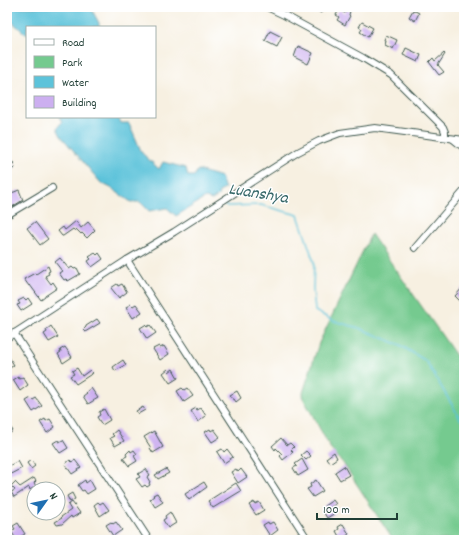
<svg xmlns="http://www.w3.org/2000/svg" width="471" height="547" font-family="Dekko,sans-serif">
<style>
.green{fill:#74ca8f;stroke:#4a8462}
.water{fill:#5dc3da;stroke:#3e8087}
.lines{fill:none;stroke-linecap:round;stroke-linejoin:round}
.stream{stroke:#5dc3da;stroke-width:1.5}
.building{fill:#ccaff0}
.minor-casing{stroke:#3f584e;stroke-width:8}
.minor{stroke:#fff;stroke-width:6}
.labels{text-anchor:middle;dominant-baseline:central;stroke-width:3;stroke-linejoin:round;paint-order:stroke}
.water-label{font-size:17px;font-style:italic;fill:#326566;stroke:#fff}
</style>
<rect width="100%" height="100%" fill="#fff"/>
<filter id="ink" filterUnits="userSpaceOnUse"><feTurbulence type="fractalNoise" baseFrequency=".025" numOctaves="2"/><feDisplacementMap in="SourceGraphic" scale="8" xChannelSelector="R" yChannelSelector="G"/><feConvolveMatrix kernelMatrix="1 2 1 2 8 2 1 2 1" color-interpolation-filters="sRGB"/></filter>
<filter id="wash" filterUnits="userSpaceOnUse"><feTurbulence type="fractalNoise" baseFrequency=".012" numOctaves="4" result="noise"/><feDisplacementMap in="SourceGraphic" scale="16" xChannelSelector="R" yChannelSelector="G"/><feGaussianBlur stdDeviation="0.9" result="paint"/><feColorMatrix in="noise" values="0 0 0 0 0 0 0 0 0 0 0 0 0 0 0 0 0 1.4 0 .05"/><feComposite in="paint" operator="in"/></filter>
<g filter="url(#wash)">
<rect width="100%" height="100%" fill="#f7f0e1"/>
<!-- green -->
<polygon class="green" points="371,234 464,367 464,540 393,540 343,463 332,451 302,396 319,343"/>
<!-- water -->
<g class="water">
<polygon points="7,7 91,7 92,10 99,23 99,27 27,27 27,35 11,21 7,19"/>
<polygon points="59,117 118,117 121,123 129,123 142,153 159,169 163,162 186,168 188,176 194,176 198,170 221,177 225,189 219,192 218,196 212,200 205,198 176,216 167,208 149,211 140,202 131,202 111,188 101,183 61,136 57,128 62,122"/>
</g>
<g class="lines">
<!-- stream -->
<polyline class="stream" points="223,204 226,206 261,205 298,215 314,262 313,289 315,311 334,321 359,328 400,345 426,361 461,420 464,419"/>
</g>
<g id="blocks">
<!-- building -->
<g class="building">
<polygon points="310,7 324,7 321,13"/>
<polygon points="346,9 350,11 349,15 350,16 345,25 337,20 339,17 336,15 339,10 345,13"/>
<polygon points="413,10 419,13 415,21 409,17"/>
<polygon points="362,22 373,28 368,37 360,32 362,29 359,27"/>
<polygon points="270,31 282,37 277,47 265,41"/>
<polygon points="386,35 397,40 393,49 385,45 386,41 384,40"/>
<polygon points="298,46 313,53 308,64 294,57"/>
<polygon points="406,48 421,55 418,62 403,55"/>
<polygon points="444,53 445,54 438,65 444,72 439,75 429,62 433,58 435,61"/>
<polygon points="13,162 15,168 7,171 7,164"/>
<polygon points="19,190 23,200 12,207 7,195"/>
<polygon points="76,221 81,228 88,222 95,230 87,238 82,233 81,234 76,229 75,231 73,229 63,236 62,236 58,231 63,227 65,230"/>
<polygon points="35,222 48,239 40,245 27,228"/>
<polygon points="95,253 97,255 99,253 103,259 92,267 88,261 91,259 89,257"/>
<polygon points="60,258 69,269 72,267 74,269 77,268 80,274 68,281 66,279 64,280 59,273 62,271 55,262"/>
<polygon points="48,266 50,271 48,272 49,274 45,276 51,284 53,282 57,288 45,296 45,297 41,300 30,285 29,286 24,279 35,273 36,274"/>
<polygon points="117,284 118,286 122,284 127,292 119,298 111,288"/>
<polygon points="464,286 464,305 455,296"/>
<polygon points="24,298 26,300 28,298 32,304 21,311 17,305 20,304 18,301"/>
<polygon points="131,304 133,306 136,304 142,312 133,318 126,307"/>
<polygon points="97,319 100,323 85,332 83,330 86,327 86,326"/>
<polygon points="145,325 147,327 150,325 156,333 147,339 140,328"/>
<polygon points="51,326 58,337 49,342 44,334 47,332 46,330"/>
<polygon points="159,346 160,348 164,346 169,354 160,360 153,349"/>
<polygon points="65,347 72,357 63,363 58,354 61,352 60,350"/>
<polygon points="7,354 14,365 7,370"/>
<polygon points="123,360 126,365 115,371 113,367"/>
<polygon points="77,368 82,376 90,370 93,373 76,384 70,376 74,374 72,371"/>
<polygon points="168,369 169,372 173,369 178,378 170,383 163,373"/>
<polygon points="18,377 19,379 23,377 28,385 20,391 13,380"/>
<polygon points="91,388 98,398 88,404 83,396 87,393 86,392"/>
<polygon points="182,388 184,390 187,388 193,396 184,402 177,391"/>
<polygon points="237,391 241,398 236,402 234,399 233,399 230,395"/>
<polygon points="31,398 33,400 36,398 42,406 33,412 26,401"/>
<polygon points="143,407 145,410 138,414 136,411"/>
<polygon points="196,408 197,410 201,408 206,416 198,422 191,411"/>
<polygon points="104,409 110,420 102,425 97,417 100,415 99,412"/>
<polygon points="45,419 46,421 50,419 55,427 47,433 40,422"/>
<polygon points="7,422 13,431 9,434 7,430"/>
<polygon points="210,429 211,431 214,429 220,437 212,442 205,432"/>
<polygon points="117,430 124,441 115,446 110,438 114,436 112,434"/>
<polygon points="154,431 163,447 153,453 150,448 151,448 144,437"/>
<polygon points="281,438 287,445 290,443 294,447 291,450 293,452 283,460 280,456 282,454 276,448 275,450 272,446"/>
<polygon points="58,440 59,442 63,440 68,448 60,453 53,443"/>
<polygon points="222,449 224,452 227,449 233,457 224,463 217,452"/>
<polygon points="130,450 131,452 134,450 137,454 134,456 137,461 129,466 123,458 127,456 126,454"/>
<polygon points="306,451 311,456 306,460 301,455"/>
<polygon points="334,452 337,458 330,463 326,458"/>
<polygon points="302,459 308,470 298,476 293,468 297,466 295,464"/>
<polygon points="31,460 35,466 31,469 27,463"/>
<polygon points="70,460 72,462 75,460 81,468 72,474 65,464"/>
<polygon points="18,461 22,468 7,476 7,467"/>
<polygon points="344,466 349,475 340,480 335,472"/>
<polygon points="146,469 150,475 147,477 150,482 149,483 150,485 147,487 145,485 142,487 136,479 140,477 138,474"/>
<polygon points="166,469 169,473 158,479 155,475"/>
<polygon points="236,469 238,472 241,469 247,477 238,483 231,472"/>
<polygon points="34,478 36,481 34,483 36,486 30,490 29,487 14,497 11,492 15,490 11,486 15,482 20,487"/>
<polygon points="85,480 86,483 90,480 95,489 87,494 84,490 82,491 78,485"/>
<polygon points="316,480 323,491 313,497 307,489 311,487 310,484"/>
<polygon points="204,482 207,487 189,500 185,494"/>
<polygon points="236,483 241,491 213,508 208,501"/>
<polygon points="72,493 75,499 70,502 67,496"/>
<polygon points="157,493 163,502 155,507 150,499 154,496 153,495"/>
<polygon points="333,500 336,504 331,507 335,513 327,518 322,510 325,508 324,506"/>
<polygon points="72,502 80,513 72,518 71,516 62,524 57,525 55,522 62,518 61,517 71,510 68,505"/>
<polygon points="98,502 100,504 103,502 109,510 100,516 94,505"/>
<polygon points="254,502 255,504 259,502 264,510 256,515 249,505"/>
<polygon points="170,512 176,523 168,528 163,520 166,518 165,516"/>
<polygon points="111,522 113,524 116,522 122,530 113,536 106,525"/>
<polygon points="268,522 269,524 273,522 278,530 270,536 263,525"/>
<polygon points="18,523 25,534 16,539 11,531 15,529 13,526"/>
<polygon points="343,524 349,534 341,540 336,531 339,529 338,527"/>
</g>
</g>
</g>
<g filter="url(#ink)">
<use href="#blocks" fill-opacity="0" stroke="#3f584e" stroke-width="1"/>
<g class="lines">
<!-- minor casing -->
<g class="minor-casing">
<g id="minor">
<polyline points="267,7 284,15 363,58 391,75 443,127 445,132 445,137"/>
<polyline points="453,139 464,148"/>
<polyline points="7,215 52,188"/>
<polyline points="415,248 464,191"/>
<polyline points="127,260 308,540"/>
<polyline points="14,333 149,540"/>
<polyline points="7,338 127,260 174,232 298,152 319,141 340,133 375,128 464,140"/>
</g>
</g>
<!-- minor -->
<use href="#minor" class="minor"/>
</g>
</g>
<g class="labels">
<!-- water labels -->
<g class="water-label">
<text transform="translate(258 195) rotate(9)">Luanshya</text>
</g>
</g>
<!-- margin -->
<rect width="471" height="547" fill="none" stroke="#fff" stroke-width="24"/>
<!-- legend -->
<rect x="26" y="26" width="130" height="92" fill="#ffffff" stroke="#a5b1ae"/>
<rect x="34" y="39" width="20" height="6" fill="#ffffff" stroke="#a5b1ae"/>
<text x="62" y="46" font-size="12" fill="#1f3d34">Road</text>
<rect x="34" y="56" width="20" height="12" fill="#74ca8f" stroke="#a5b1ae"/>
<text x="62" y="66" font-size="12" fill="#1f3d34">Park</text>
<rect x="34" y="76" width="20" height="12" fill="#5dc3da" stroke="#a5b1ae"/>
<text x="62" y="86" font-size="12" fill="#1f3d34">Water</text>
<rect x="34" y="96" width="20" height="12" fill="#ccaff0" stroke="#a5b1ae"/>
<text x="62" y="106" font-size="12" fill="#1f3d34">Building</text>
<!-- north arrow -->
<g transform="translate(46 501) rotate(57)"><circle r="19" fill="#ffffff" stroke="#a5b1ae"/>
<path d="M0-3L7 15L0 10L-7 15Z" fill="#1f6fb2"/>
<text y="-6" font-size="11" font-weight="bold" text-anchor="middle" fill="#1f3d34">N</text>
</g>
<!-- scale -->
<path d="M317 513v6h80v-6" fill="none" stroke="#1f3d34" stroke-width="2"/>
<text x="323" y="513" font-size="12" fill="#1f3d34" stroke="#ffffff" stroke-width="3" paint-order="stroke">100 m</text>
</svg>
